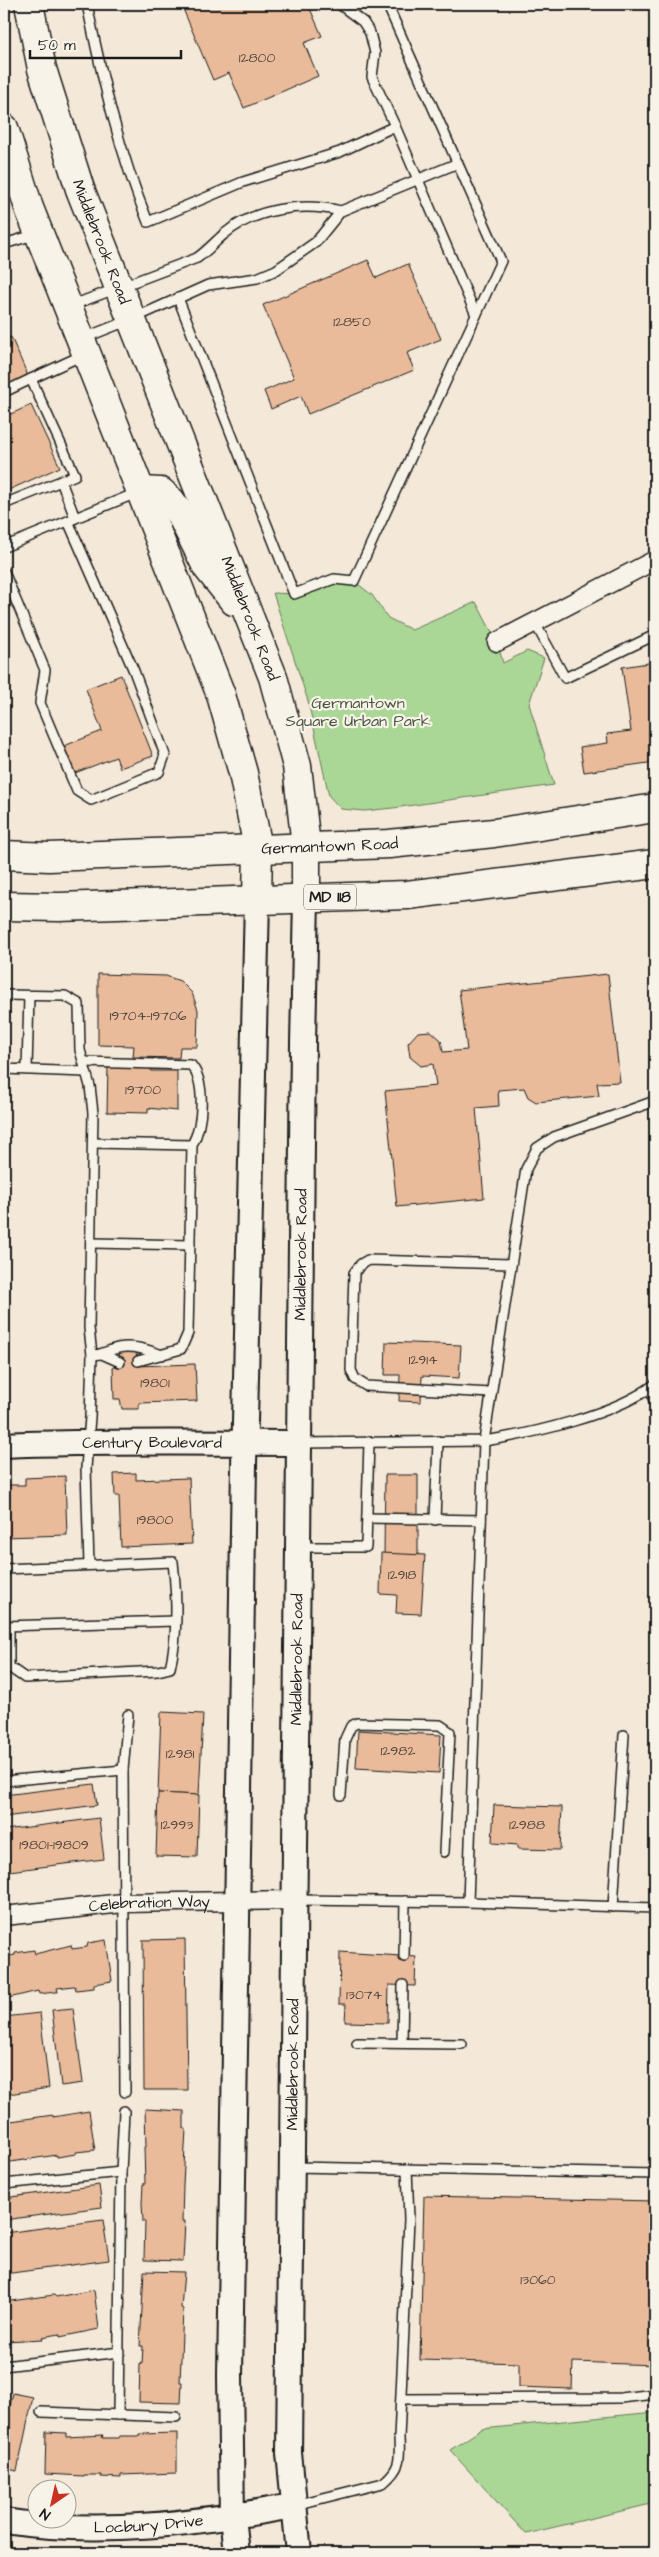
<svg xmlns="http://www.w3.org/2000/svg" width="659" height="2557" font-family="'Architects Daughter',sans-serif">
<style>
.green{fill:#abd796;stroke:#647a59}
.building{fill:#e9bb9a;stroke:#1c1c1c}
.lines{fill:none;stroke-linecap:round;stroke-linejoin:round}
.lane-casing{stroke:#1c1c1c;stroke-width:12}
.street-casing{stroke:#1c1c1c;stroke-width:21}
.secondary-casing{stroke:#1c1c1c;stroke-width:28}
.primary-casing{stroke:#1c1c1c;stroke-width:31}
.lane{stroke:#f7f3e8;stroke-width:9}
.street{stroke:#f7f3e8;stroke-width:18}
.secondary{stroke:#f7f3e8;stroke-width:24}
.primary{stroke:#f7f3e8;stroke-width:28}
.labels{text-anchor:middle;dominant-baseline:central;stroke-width:4.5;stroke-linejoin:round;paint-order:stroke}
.number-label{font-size:14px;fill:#4f443c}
.shield{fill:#f7f3e8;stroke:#5e5c59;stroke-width:1}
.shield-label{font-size:15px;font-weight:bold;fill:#1c1c1c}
.street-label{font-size:16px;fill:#1c1c1c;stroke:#f7f3e8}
.park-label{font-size:16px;fill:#475441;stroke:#f7f3e8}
</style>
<rect width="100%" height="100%" fill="#f4e8d8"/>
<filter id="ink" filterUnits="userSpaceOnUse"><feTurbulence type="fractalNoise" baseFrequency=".02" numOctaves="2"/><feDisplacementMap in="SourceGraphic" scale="10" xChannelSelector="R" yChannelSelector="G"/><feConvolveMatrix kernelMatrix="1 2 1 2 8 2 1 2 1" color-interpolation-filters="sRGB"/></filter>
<g filter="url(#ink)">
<!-- green -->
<g class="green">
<polygon points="334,579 354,581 372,595 388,618 412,630 476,602 497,642 503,663 527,651 544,658 529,704 554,785 393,808 364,811 341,809 329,796 308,701 273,593 294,594"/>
<polygon points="655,2412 655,2503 526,2534 450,2450 482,2429"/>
</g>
<!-- building -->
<g class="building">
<polygon points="181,4 308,4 322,36 304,43 318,76 244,108 229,73 213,80"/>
<polygon points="368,260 376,278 408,264 441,339 407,353 414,370 308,414 301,396 271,409 264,391 294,378 263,305"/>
<polygon points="11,337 28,376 4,387 4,340"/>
<polygon points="31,405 60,467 4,492 4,417"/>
<polygon points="655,662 655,762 584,772 580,747 608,743 607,734 631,731 622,667"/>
<polygon points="121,675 153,756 120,768 116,757 75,773 64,746 102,731 86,689"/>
<polygon points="98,974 166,976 180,981 192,993 198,1010 197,1047 180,1047 179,1058 133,1057 134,1046 98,1045"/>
<polygon points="608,974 620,1082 597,1083 599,1096 536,1102 528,1097 524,1088 498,1090 499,1106 476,1108 484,1198 397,1207 385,1091 436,1086 433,1064 421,1066 410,1057 408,1043 418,1032 431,1031 441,1040 443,1052 467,1050 459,990"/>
<polygon points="108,1066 151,1066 151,1071 177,1071 177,1111 148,1108 148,1113 107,1112"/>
<polygon points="386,1342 461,1345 459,1378 422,1376 421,1402 399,1401 400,1375 385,1375"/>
<polygon points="119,1349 137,1349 137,1366 195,1364 197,1401 139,1403 139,1409 122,1409 120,1399 114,1399 113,1367 120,1366"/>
<polygon points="136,1473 136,1480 189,1478 192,1544 121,1547 119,1496 115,1496 114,1474"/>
<polygon points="385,1475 418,1475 418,1555 384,1554"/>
<polygon points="65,1476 67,1535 4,1537 4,1485 25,1485 25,1478"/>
<polygon points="381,1553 425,1555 421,1614 396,1613 397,1595 380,1594"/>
<polygon points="161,1712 203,1714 199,1795 158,1793"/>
<polygon points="358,1730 441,1735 439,1773 356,1768"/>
<polygon points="94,1784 97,1805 4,1817 4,1795"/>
<polygon points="158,1793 199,1795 197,1857 156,1856"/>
<polygon points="494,1805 562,1807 560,1850 518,1849 518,1845 492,1843"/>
<polygon points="99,1818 104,1859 9,1871 5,1830"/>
<polygon points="185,1939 187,2090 144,2090 143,1940"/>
<polygon points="106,1940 112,1981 94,1984 94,1988 76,1990 75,1986 73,1986 57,1988 58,1992 55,1992 39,1994 38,1991 4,1999 4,1957 15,1955 15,1953 34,1950 35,1954 71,1945 72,1949 87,1947 88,1943"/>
<polygon points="340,1952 416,1957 415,1986 389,1985 388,2023 345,2022 346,2004 339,2004"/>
<polygon points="73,2008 83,2083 61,2086 52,2010"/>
<polygon points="40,2013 49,2088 8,2094 4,2058 4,2017"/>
<polygon points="145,2109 184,2111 184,2129 186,2129 183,2185 182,2221 185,2221 183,2261 144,2260 145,2221 143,2222 142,2203 143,2184 145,2184 144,2147 146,2147"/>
<polygon points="89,2111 95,2150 76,2152 76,2154 57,2157 57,2155 4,2163 4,2122 53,2115 53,2117"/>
<polygon points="99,2185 102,2207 4,2220 4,2198"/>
<polygon points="424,2196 655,2201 655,2365 573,2362 572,2389 519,2387 519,2363 420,2360"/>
<polygon points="103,2220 109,2260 4,2274 4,2233"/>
<polygon points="144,2271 184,2272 181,2308 183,2309 180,2382 182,2382 181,2403 139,2402 140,2363 142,2364 143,2346 140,2346"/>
<polygon points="94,2290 99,2329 60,2337 60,2334 42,2337 43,2339 6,2341 4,2344 4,2302 54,2295 56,2297"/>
<polygon points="13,2393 33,2397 17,2471 4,2468 4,2433"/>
<polygon points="46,2432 66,2433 66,2437 103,2435 102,2438 119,2438 120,2436 139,2436 139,2434 177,2433 177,2473 121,2475 121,2478 100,2477 101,2475 84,2475 84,2476 45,2474"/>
</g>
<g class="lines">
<!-- lane casing -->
<g class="lane-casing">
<g id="lane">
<path d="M87 4C102 78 119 152 148 222L243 182 340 152 395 126 476 315"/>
<polyline points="339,4 363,22 370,33 375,53 372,77 395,126"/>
<polyline points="4,244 37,234"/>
<polyline points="178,298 294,594 334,579 354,581 501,261 387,4"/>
<path d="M70 306 197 258C207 251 214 243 223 235 255 208 302 202 341 211"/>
<polyline points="84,338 132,319 208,285 257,278 276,270 316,242 341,211 458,163"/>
<polyline points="31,379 85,354"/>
<polyline points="4,392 31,379 75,475 61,481"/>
<polyline points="4,504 61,481 75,518"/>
<polyline points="4,547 139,492"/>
<polyline points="4,572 45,670 40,703 77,791 91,800 159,772 165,755 134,671 68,521"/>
<polyline points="535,623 565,678 655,635"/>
<polyline points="4,995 65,996 79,1004 80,1050 90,1086 93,1113 89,1328 92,1355 90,1417 86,1468 89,1565"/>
<path d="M84 1062 191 1065C206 1082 203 1125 192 1145"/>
<polyline points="4,1069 86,1072"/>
<polyline points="27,1069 29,996"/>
<polyline points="93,1143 192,1145 188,1333 181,1349 138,1361"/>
<polyline points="92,1243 190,1245"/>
<path d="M92 1355C105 1355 107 1350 118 1348 134 1345 148 1350 162 1355"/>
<polyline points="104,1355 120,1362"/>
<polyline points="650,1388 655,1404"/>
<polyline points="491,1393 366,1386 355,1379 351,1370 354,1273 361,1264 368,1260 511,1264"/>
<path d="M301 1443 484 1441C531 1434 618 1414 655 1384"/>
<polyline points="367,1518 481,1520"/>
<polyline points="435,1520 438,1441"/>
<polyline points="298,1547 366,1547 369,1441"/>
<path d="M4 1569 173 1562C177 1597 178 1635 170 1668L158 1671 25 1678 9 1667V1631L4 1626"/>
<polyline points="4,1626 175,1621"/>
<polyline points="4,1781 123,1770"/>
<polyline points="341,1795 345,1739 351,1726 357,1723 440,1725 450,1732 444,1852"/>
<polyline points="296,1900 468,1902 484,1441 526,1169 537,1148 554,1137 655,1101"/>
<polyline points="468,1902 655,1908"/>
<polyline points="613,1907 624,1735"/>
<polyline points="404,1957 405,1901"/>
<polyline points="357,2043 462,2044"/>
<polyline points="402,2043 403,1985"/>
<polyline points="125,2092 123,1770 128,1715"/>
<polyline points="293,2167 655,2174"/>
<polyline points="4,2184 121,2172"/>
<polyline points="4,2366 120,2352"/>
<polyline points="402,2399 621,2398 655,2394"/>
<polyline points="41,2412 176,2417"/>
<polyline points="118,2415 121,2172 124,2111"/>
<path d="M295 2505 383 2483C401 2468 400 2460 399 2438L409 2219 407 2169"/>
</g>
</g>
<!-- street casing -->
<g class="street-casing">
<g id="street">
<polyline points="497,642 655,560"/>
<path id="s1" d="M4 1916 123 1903 296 1900"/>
</g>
</g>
<!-- secondary casing -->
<g class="secondary-casing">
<g id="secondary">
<path id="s2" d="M4 1445C102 1441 201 1443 299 1443"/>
<path id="s3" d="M4 2521C102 2536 197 2523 293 2506"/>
<polyline points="236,2553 232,2517 230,2376 244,1465 257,900"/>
<path id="s4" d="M299 2553 289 2453 303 1043 306 898"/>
</g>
</g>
<!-- primary casing -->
<g class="primary-casing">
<g id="primary">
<path id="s5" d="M29 4 42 69 80 189 273 677 297 766 306 846V898"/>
<polyline points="4,128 29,208 221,695 243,773 258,848 257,900"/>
<polyline points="141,491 161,492 171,501 182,517 207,567 234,601"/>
<path id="s6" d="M4 855 49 857 389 844 494 833 655 808"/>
<polyline points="4,906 59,907 407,895 655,864"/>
</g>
</g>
<!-- lane -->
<use href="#lane" class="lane"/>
<!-- street -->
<use href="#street" class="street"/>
<!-- secondary -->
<use href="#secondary" class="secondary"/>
<!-- primary -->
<use href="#primary" class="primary"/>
</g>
</g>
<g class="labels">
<!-- number labels -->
<g class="number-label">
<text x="257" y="58">12800</text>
<text x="352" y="322">12850</text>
<text x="148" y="1016">19704-19706</text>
<text x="143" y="1090">19700</text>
<text x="423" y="1360">12914</text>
<text x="155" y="1383">19801</text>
<text x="155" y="1520">19800</text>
<text x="402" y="1575">12918</text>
<text x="398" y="1751">12982</text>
<text x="180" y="1754">12981</text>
<text x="177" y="1825">12993</text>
<text x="527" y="1825">12988</text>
<text x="54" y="1845">19801-19809</text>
<text x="364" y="1995">13074</text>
<text x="538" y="2280">13060</text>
</g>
<!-- shield labels -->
<rect class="shield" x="304" y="884.5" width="52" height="25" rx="4"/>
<g class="shield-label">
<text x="330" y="897">MD 118</text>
</g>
<!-- street labels -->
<g class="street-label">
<text stroke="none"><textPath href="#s5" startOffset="249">Middlebrook Road</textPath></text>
<text stroke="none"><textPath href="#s5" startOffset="654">Middlebrook Road</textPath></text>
<text stroke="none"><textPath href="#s6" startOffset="326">Germantown Road</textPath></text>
<text stroke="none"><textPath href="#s4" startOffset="1299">Middlebrook Road</textPath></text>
<text stroke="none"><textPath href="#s2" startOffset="148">Century Boulevard</textPath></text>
<text stroke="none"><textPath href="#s4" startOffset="894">Middlebrook Road</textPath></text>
<text stroke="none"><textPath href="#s1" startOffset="146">Celebration Way</textPath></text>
<text stroke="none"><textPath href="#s4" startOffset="489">Middlebrook Road</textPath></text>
<text stroke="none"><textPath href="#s3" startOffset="145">Locbury Drive</textPath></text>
</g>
<!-- park labels -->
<g class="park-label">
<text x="358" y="703">Germantown<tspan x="358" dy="18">Square Urban Park</tspan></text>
</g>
</g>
<!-- margin -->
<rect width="659" height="2557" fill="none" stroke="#f7f3e8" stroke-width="20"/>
<rect x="10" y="10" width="639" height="2537" fill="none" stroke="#1c1c1c" stroke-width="2" filter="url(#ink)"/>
<!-- north arrow -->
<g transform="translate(52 2504) rotate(214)"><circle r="24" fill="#f7f3e8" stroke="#9f9d96"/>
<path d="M0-4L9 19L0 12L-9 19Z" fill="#c8321e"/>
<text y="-8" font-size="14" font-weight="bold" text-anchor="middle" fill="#1c1c1c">N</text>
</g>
<!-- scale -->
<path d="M30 50v8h151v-8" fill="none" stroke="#1c1c1c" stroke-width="2.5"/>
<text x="38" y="50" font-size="15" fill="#1c1c1c" stroke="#f7f3e8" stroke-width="4" paint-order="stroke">50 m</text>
</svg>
